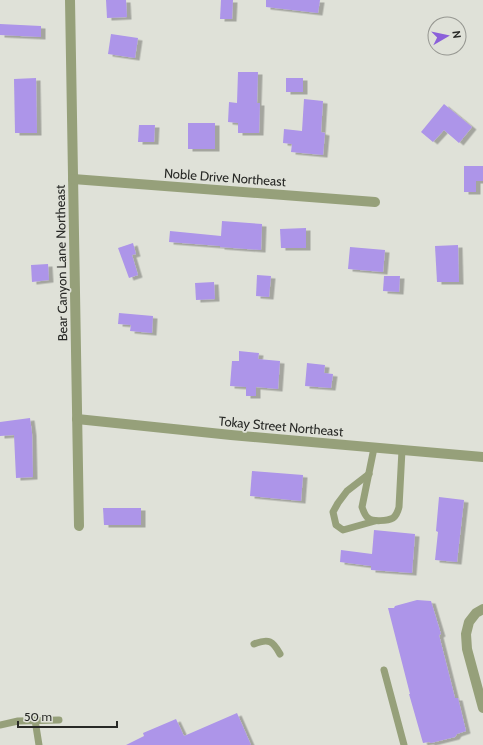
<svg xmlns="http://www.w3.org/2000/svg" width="483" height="745" font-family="Cabin,sans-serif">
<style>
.building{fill:#ad95e9;filter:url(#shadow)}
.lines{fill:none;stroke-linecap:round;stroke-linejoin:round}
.service{stroke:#96a07a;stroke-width:7}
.minor{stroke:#96a07a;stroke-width:10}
.labels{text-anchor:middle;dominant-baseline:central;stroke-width:3.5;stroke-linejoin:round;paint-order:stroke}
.street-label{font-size:13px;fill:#282926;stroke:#dfe1d8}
</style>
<defs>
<filter id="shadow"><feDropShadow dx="4.5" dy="2.5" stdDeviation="0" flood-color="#0004"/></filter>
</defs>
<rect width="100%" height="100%" fill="#dfe1d8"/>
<!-- building -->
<g class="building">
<polygon points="106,0 126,0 127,17 107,18"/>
<polygon points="221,0 233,0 232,19 220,19"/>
<polygon points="266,0 320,0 318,13 266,7"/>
<polygon points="0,24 41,26 41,37 0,35"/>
<polygon points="111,34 138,38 135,58 108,54"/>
<polygon points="238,72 258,72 257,103 260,103 259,133 238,133 238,123 228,122 229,102 237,103"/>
<polygon points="36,78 37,133 15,133 14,79"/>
<rect x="286" y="78" width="17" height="14"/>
<polygon points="304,99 323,101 321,132 325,133 323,155 291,152 292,144 283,143 284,129 302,131"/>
<polygon points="444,104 472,127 459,143 444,130 433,142 421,132"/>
<rect x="188" y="123" width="27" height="26"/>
<polygon points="139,125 155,125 154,142 138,142"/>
<polygon points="464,166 483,166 483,181 476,181 476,192 464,192"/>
<polygon points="222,221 262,224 261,250 220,247 220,246 169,242 170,231 221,236"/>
<polygon points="306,228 306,248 281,248 280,229"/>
<polygon points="133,243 136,254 132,255 138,275 129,278 118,248"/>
<polygon points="458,245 459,282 437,282 435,246"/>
<polygon points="350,247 385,250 383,272 348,269"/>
<polygon points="48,264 49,280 32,282 31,265"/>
<polygon points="257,275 271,276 269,297 256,296"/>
<polygon points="384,276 400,276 399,292 383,291"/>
<polygon points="214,282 215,299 196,300 195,283"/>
<polygon points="119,313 153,316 152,333 130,331 131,325 118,324"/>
<polygon points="239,351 259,353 258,359 280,361 278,389 256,387 256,396 246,396 246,387 230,386 232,361 239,361"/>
<polygon points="307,363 325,365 324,373 333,374 331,388 305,386"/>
<polygon points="30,418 32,433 33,477 16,478 14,435 0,436 0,422"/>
<polygon points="252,471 303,475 301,501 250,496"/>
<polygon points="439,497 464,500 457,562 435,560 438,532 436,531"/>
<polygon points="103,508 141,508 141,525 104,525"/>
<polygon points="374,530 415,534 412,573 371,570 371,566 340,562 341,550 372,554"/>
<polygon points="417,600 431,601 441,634 439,635 455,698 458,698 466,731 457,734 455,737 431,743 429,742 423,743 409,694 410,694 388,608 394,608 395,606"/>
<polygon points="237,713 251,745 126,745 144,736 143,733 176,719 184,736"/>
</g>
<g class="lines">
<!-- service -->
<g class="service">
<path d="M374 448 362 507C363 510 365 516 368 518 372 522 388 521 393 518 397 515 398 511 399 507L402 450"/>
<polyline points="369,474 347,491 338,503 333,512 336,525 343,530 375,521"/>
<path d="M254 644C269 638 273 641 280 654"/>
<polyline points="384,670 404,745"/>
<polyline points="35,720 39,745"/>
<polyline points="0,725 18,721 59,720"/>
</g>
<!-- minor -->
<g class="minor">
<polyline points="70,0 79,526"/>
<polyline points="73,179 375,202"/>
<polyline points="77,419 231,435 483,457"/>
<polyline points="483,609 476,613 469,622 466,634 467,649 483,708"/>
</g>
</g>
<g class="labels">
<!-- street labels -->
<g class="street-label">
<text transform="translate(225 177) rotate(4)">Noble Drive Northeast</text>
<text transform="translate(61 263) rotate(-91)">Bear Canyon Lane Northeast</text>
<text transform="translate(281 426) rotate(5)">Tokay Street Northeast</text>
</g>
</g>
<!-- north arrow -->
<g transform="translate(447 36) rotate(81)"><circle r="19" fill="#dfe1d8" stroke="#969791"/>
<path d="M0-3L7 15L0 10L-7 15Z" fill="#8b60da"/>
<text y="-6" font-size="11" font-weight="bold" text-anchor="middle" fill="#282926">N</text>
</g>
<!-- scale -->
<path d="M18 721v6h99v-6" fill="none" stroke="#282926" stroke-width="2"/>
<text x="24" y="721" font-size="12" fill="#282926" stroke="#dfe1d8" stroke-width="3" paint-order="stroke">50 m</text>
</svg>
